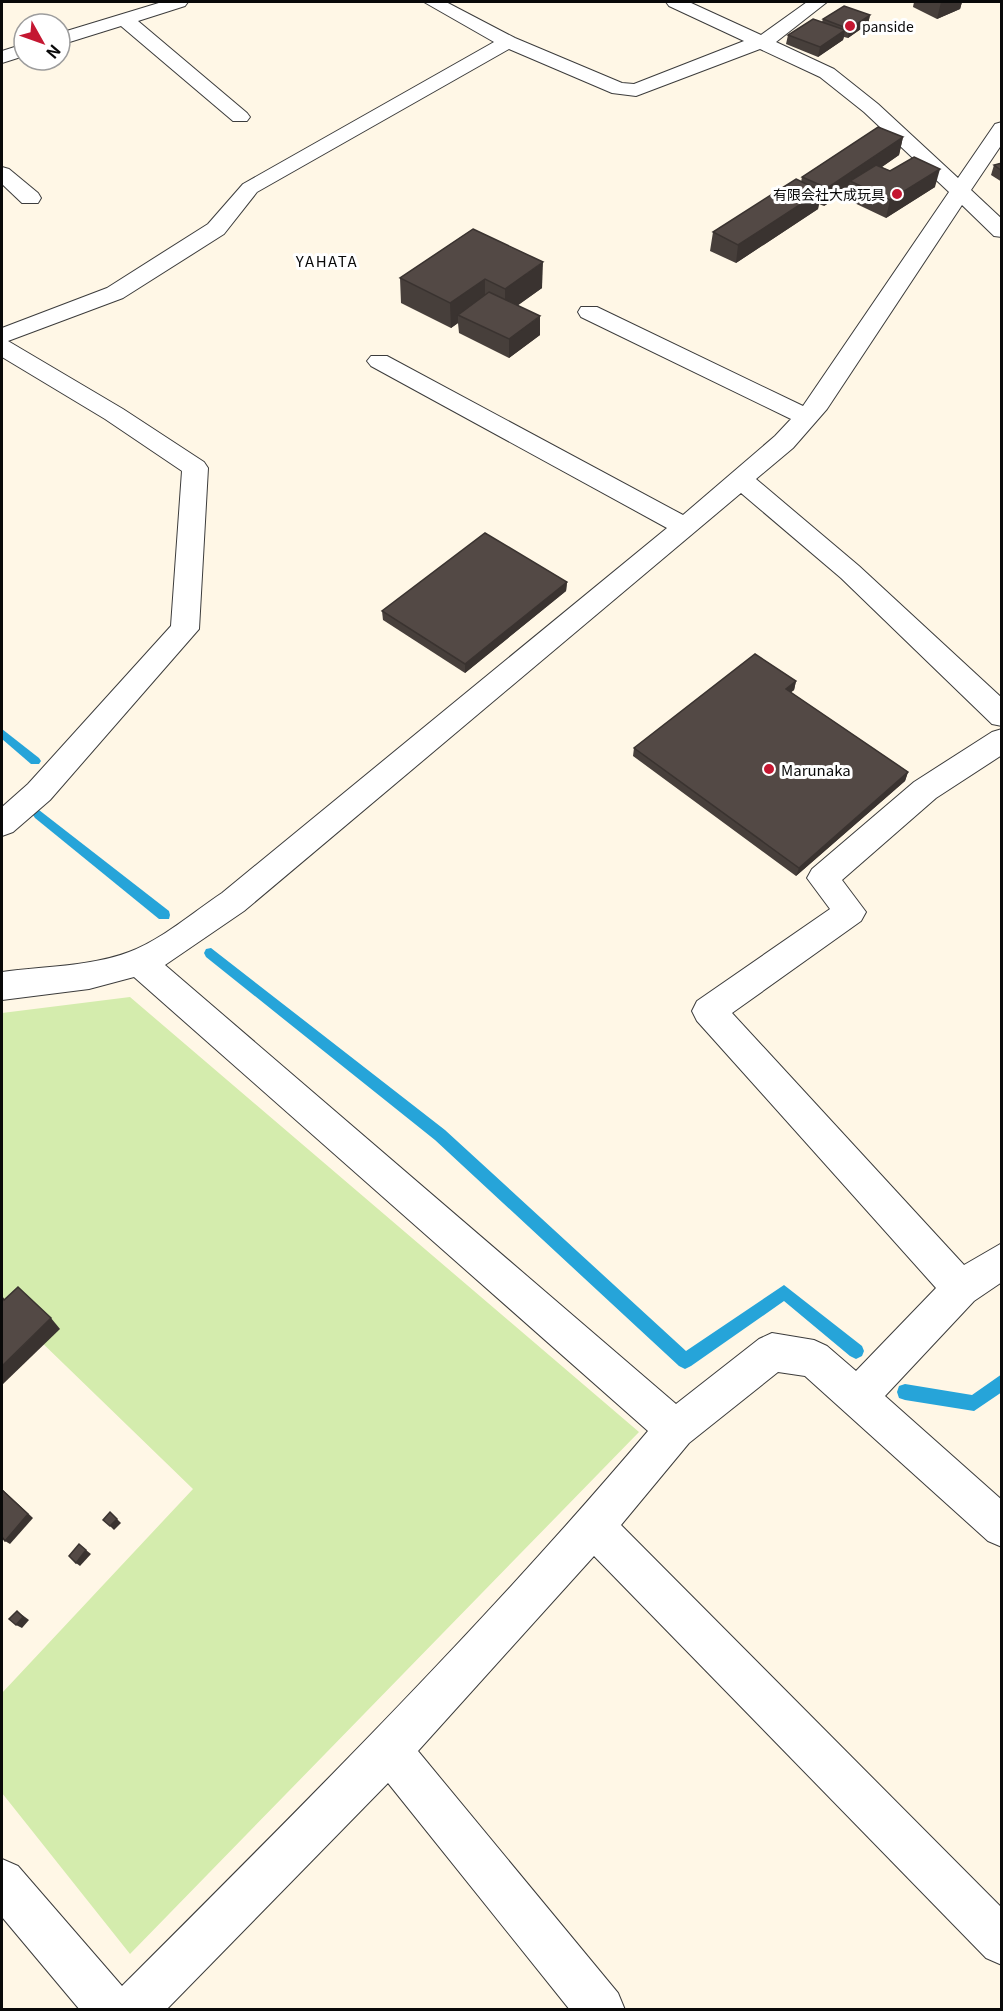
<svg xmlns="http://www.w3.org/2000/svg" width="1003" height="2011" font-family="Georgia,'Noto Sans JP',serif">
<style>
.green{fill:#d4ecad}
.lines{fill:none;stroke-linecap:round;stroke-linejoin:round}
.stream{fill:#26a4d9;fill-rule:evenodd}
.minor-casing{stroke:#3c3c3c;stroke-width:2}
.minor{fill:#fff;fill-rule:evenodd}
.wall{fill:#473f3b}
.shaded-wall{fill:#3a3330}
.building{fill:#534945;stroke:#3a3330;stroke-width:1.5}
.poi-dot{fill:#c41731;stroke:#fff;stroke-width:2}
.labels{text-anchor:middle;dominant-baseline:central;stroke-width:6;stroke-linejoin:round;paint-order:stroke}
.far-poi-label{font-size:14px;fill:#090909;stroke:#fff;text-anchor:start}
.far-quarter-label{font-size:15px;letter-spacing:1.5px;fill:#090909;stroke:#fff}
.poi-label{font-size:15px;fill:#090909;stroke:#fff;text-anchor:start}
</style>
<rect width="100%" height="100%" fill="#fff7e6"/>
<!-- green -->
<polygon class="green" points="130,997 639,1432 130,1954 2,1793 2,1693 193,1489 2,1304 2,1013"/>
<g class="lines">
<!-- stream -->
<g class="stream">
<polygon points="2,729 39,758 41,761 39,764 31,764 2,739"/>
<polygon points="39,810 169,911 170,915 169,919 159,919 35,818 33,815"/>
<polygon points="211,948 445,1130 686,1351 784,1285 862,1346 864,1351 862,1356 856,1359 850,1356 784,1301 691,1366 685,1369 679,1366 435,1140 206,957 204,953 206,949"/>
<polygon points="1002,1374 1002,1392 974,1411 905,1400 899,1398 897,1392 899,1386 905,1384 972,1395"/>
</g>
<!-- minor casing -->
<g class="minor-casing">
<g id="minor">
<polygon points="162,2 188,2 185,6 138,21 247,113 250,117 247,121 233,121 121,26 60,45 60,33"/>
<path d="M424 2H446L515 38 622 83 634 84 744 41 669 6 666 2H689L761 35 807 2H827L776 42 834 69 878 104 958 178 995 124 1002 122V144L971 190 1002 219V237L994 236 962 205 827 409 793 448 756 479 859 566 1002 698V726L992 724 841 578 741 493 244 911 165 965 676 1404 759 1339 772 1333 814 1340 827 1346 856 1371 936 1288 697 1021 692 1011 697 1001 830 909 807 878 812 869 914 782 992 732 1002 729V755L936 798 842 880 866 912 861 921 732 1013 964 1265 1002 1243V1282L974 1301 885 1396 1002 1500V1547L988 1541 805 1376 778 1372 689 1443 621 1525 1002 1908V1965L986 1958 594 1556 418 1751 618 1993 625 2010H570L388 1783 166 2010H80L2 1917V1859L18 1866 122 1986C303 1805 483 1626 648 1431L134 977 89 989 2 1000V972C43 966 89 967 129 952 163 939 192 913 222 893L667 528 371 366 367 361 371 356H387L683 515 775 436 791 419 581 317 578 312 581 307H597L803 406 949 192 864 112 820 77 760 49 636 96 612 93 509 49 257 192 224 234 123 298 8 341 123 409 204 462 208 468 199 629 50 800 13 832 2 836V807L28 784 171 626 182 471 105 419 2 357V328L107 288 208 224 243 184 494 42Z"/>
<polygon points="24,44 24,56 2,63 2,51"/>
<polygon points="2,167 9,169 38,193 41,198 38,203 22,203 2,184"/>
</g>
</g>
<!-- minor -->
<use href="#minor" class="minor"/>
</g>
<!-- wall -->
<g class="wall">
<polygon points="914,2 962,2 960,9 937,19 913,7"/>
<polygon points="870,15 868,24 848,38 844,37 843,40 818,57 786,44 788,35 822,22 823,19"/>
<polygon points="903,137 899,155 882,167 890,171 935,187 886,218 846,199 848,190 824,206 819,204 818,209 736,263 710,251 713,232 801,182 802,177"/>
<polygon points="1002,163 1002,182 991,175 994,165"/>
<polygon points="473,229 542,288 517,306 540,335 509,358 459,333 458,323 451,328 401,303 400,278"/>
<polygon points="567,582 566,591 465,673 383,620 382,611"/>
<polygon points="796,681 794,690 790,693 908,772 905,781 796,876 633,756 634,748"/>
</g>
<!-- shaded-wall -->
<g class="shaded-wall">
<polygon points="941,2 962,2 960,9 937,19"/>
<polygon points="870,15 868,24 848,38 849,29"/>
<polygon points="845,30 843,40 818,57 820,47"/>
<polygon points="903,137 899,155 857,184 850,181 848,190 824,206 827,188"/>
<polygon points="940,169 935,187 886,218 890,200"/>
<polygon points="821,191 818,209 736,263 738,245"/>
<polygon points="543,262 542,288 505,314 505,289"/>
<polygon points="485,279 485,305 458,315 458,323 451,328 450,303"/>
<polygon points="540,316 540,335 509,358 509,339"/>
<polygon points="567,582 566,591 465,673 465,664"/>
<polygon points="796,681 794,690 783,698 786,689"/>
<polygon points="908,772 905,781 796,876 799,868"/>
<polygon points="51,1318 60,1329 2,1385 2,1366"/>
<polygon points="2,1489 33,1518 10,1544 5,1541"/>
<polygon points="117,1519 121,1523 114,1530 110,1526"/>
<polygon points="86,1550 91,1554 80,1566 76,1563"/>
<polygon points="17,1611 29,1620 22,1628 16,1625"/>
</g>
<!-- building -->
<g class="building">
<polygon points="844,6 870,15 849,29 823,19"/>
<polygon points="813,19 845,30 820,47 788,35"/>
<polygon points="878,127 903,137 827,188 802,177"/>
<polygon points="914,157 940,169 890,200 850,181 876,165 890,171"/>
<polygon points="1002,163 1002,171 994,165"/>
<polygon points="796,179 821,191 738,245 713,232"/>
<polygon points="473,229 543,262 505,289 485,279 450,303 400,278"/>
<polygon points="489,292 540,316 509,339 458,315"/>
<polygon points="485,533 567,582 465,664 382,611"/>
<polygon points="755,654 796,681 786,689 908,772 799,868 634,748"/>
<polygon points="18,1287 51,1318 2,1366 2,1297 4,1300"/>
<polygon points="2,1490 28,1514 5,1541 2,1537"/>
<polygon points="110,1512 117,1519 110,1526 103,1520"/>
<polygon points="79,1544 86,1550 76,1563 69,1556"/>
<polygon points="17,1611 23,1617 16,1625 9,1619"/>
</g>
<!-- markers -->
<g class="poi-dot">
<circle cx="850" cy="26" r="6"/>
<circle cx="897" cy="194" r="6"/>
<circle cx="769" cy="769" r="6"/>
</g>
<g class="labels">
<!-- far-poi labels -->
<g class="far-poi-label">
<text x="862" y="26">panside</text>
<text x="885" y="194" text-anchor="end">有限会社大成玩具</text>
</g>
<!-- far-quarter labels -->
<g class="far-quarter-label">
<text x="327" y="260">YAHATA</text>
</g>
<!-- poi labels -->
<g class="poi-label">
<text x="781" y="769">Marunaka</text>
</g>
</g>
<!-- border -->
<rect width="1003" height="2011" fill="none" stroke="#090909" stroke-width="6"/>
<!-- north arrow -->
<g transform="translate(42 42) rotate(130)"><circle r="28" fill="#ffffff" stroke="#9d9d9d" stroke-width="1.5"/>
<path d="M0-4.5L10 22L0 15L-10 22Z" fill="#c41731"/>
<text y="-9" font-size="16" font-weight="bold" text-anchor="middle" fill="#090909">N</text>
</g>
</svg>
